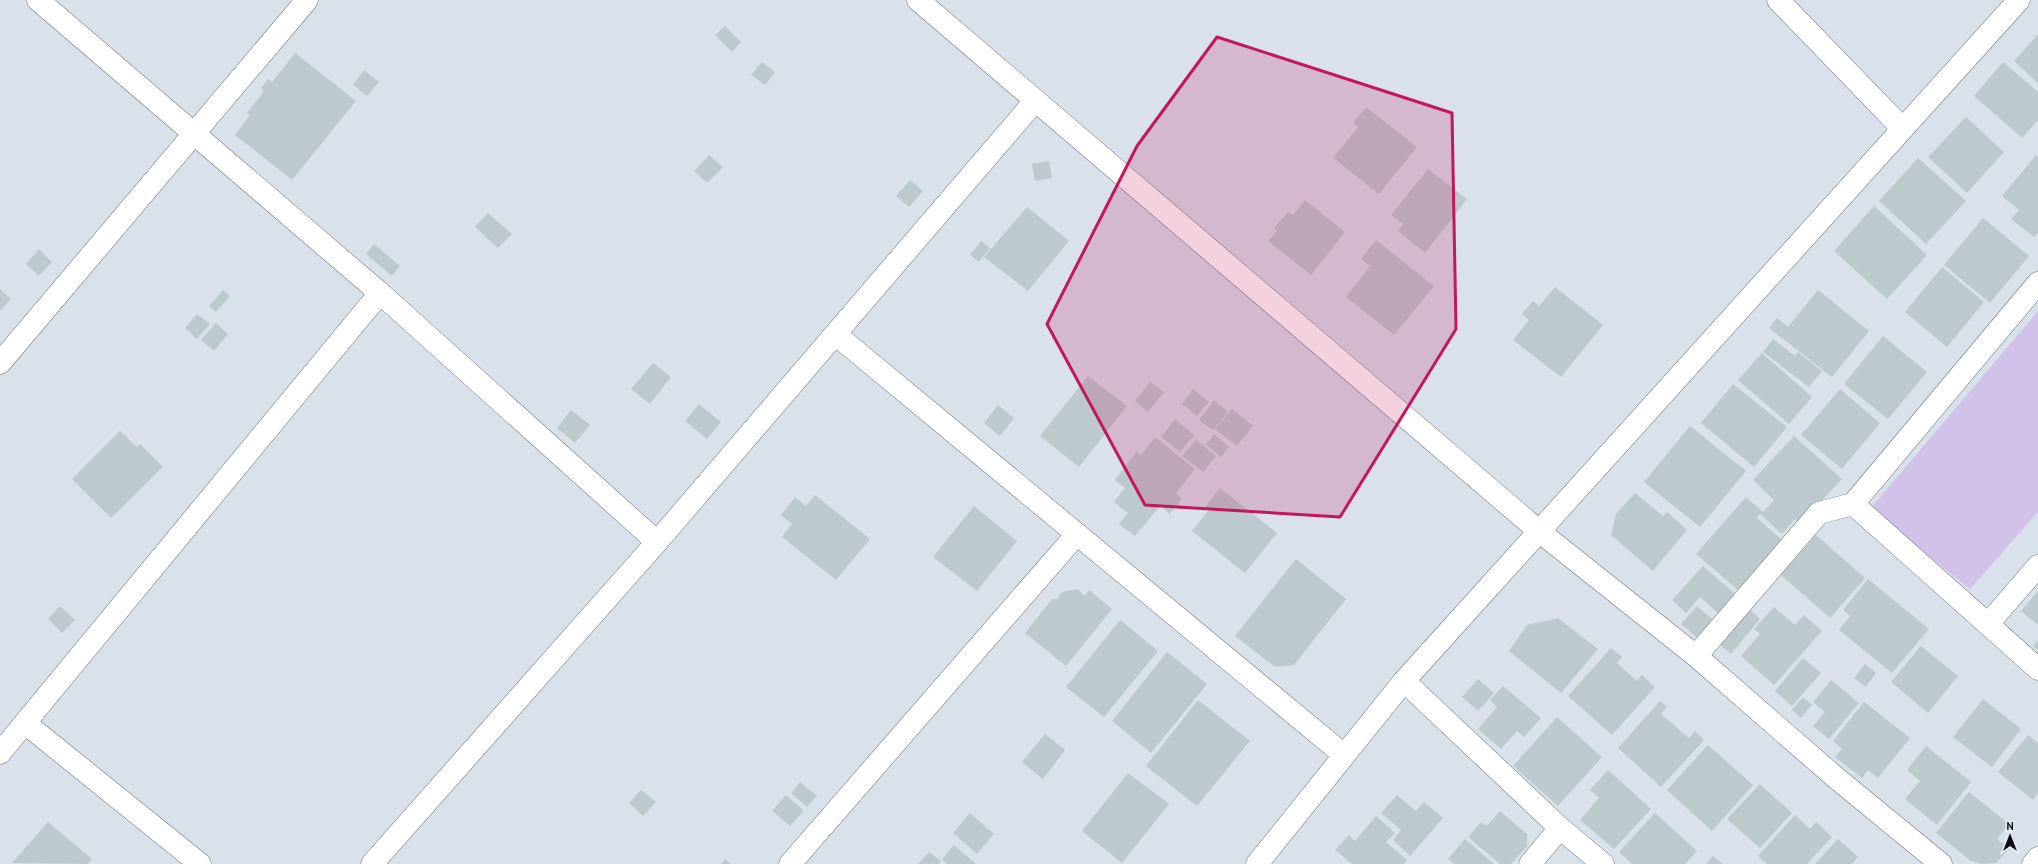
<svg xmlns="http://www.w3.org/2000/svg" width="2038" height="864" font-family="'PT Sans',sans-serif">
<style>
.green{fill:#d2c2e9}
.building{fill:#bccacd}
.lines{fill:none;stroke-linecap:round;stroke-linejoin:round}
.minor-casing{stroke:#6a737a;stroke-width:23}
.minor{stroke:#fff;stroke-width:22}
.marked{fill:#c2185b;fill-opacity:0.2;stroke:#c2185b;stroke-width:3;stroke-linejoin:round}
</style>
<rect width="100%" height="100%" fill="#d9e2eb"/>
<!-- green -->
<polygon class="green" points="2038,311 2038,512 1970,589 1870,509"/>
<!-- building -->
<g class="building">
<polygon points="725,26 741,42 732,52 715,35"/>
<polygon points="2038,34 2038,83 2014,61"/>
<polygon points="295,53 356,101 292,180 235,135 250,115 247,113 264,91 261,88 268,79 272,82"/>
<polygon points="762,62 775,72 765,85 751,75"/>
<polygon points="2003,62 2038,92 2038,120 2022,138 1974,96"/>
<polygon points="364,70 379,82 367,96 353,85"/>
<polygon points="1366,107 1417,147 1379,194 1333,158 1358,127 1353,123"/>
<polygon points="1966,117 2004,152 1967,193 1928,157"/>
<polygon points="709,155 723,167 707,183 694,171"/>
<polygon points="2036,155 2038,157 2038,233 2034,237 2011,219 2019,210 2002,196"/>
<polygon points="1918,158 1966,201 1926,244 1879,201"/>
<polygon points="1049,161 1052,178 1035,181 1032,164"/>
<polygon points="1428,169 1467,199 1425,253 1398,231 1403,224 1391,215"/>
<polygon points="910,180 923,191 909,207 896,196"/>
<polygon points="1305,200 1345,232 1311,275 1268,241 1277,231 1274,228 1288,212 1293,215"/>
<polygon points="1874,206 1927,255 1887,299 1834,251"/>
<polygon points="1027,207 1069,241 1028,291 984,257"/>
<polygon points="488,213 512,234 498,248 475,227"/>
<polygon points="1983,218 2029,256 1990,303 1944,265"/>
<polygon points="1376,240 1434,286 1394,335 1346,297 1370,266 1361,259"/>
<polygon points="981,241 990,248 979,262 970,255"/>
<polygon points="374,244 400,266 392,276 366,254"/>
<polygon points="39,249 52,262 39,276 26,264"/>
<polygon points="1942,267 1984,302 1947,347 1905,312"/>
<polygon points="1555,287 1603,325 1561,377 1513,340 1529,320 1522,314 1533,301 1539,306"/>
<polygon points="0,289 11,299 0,311"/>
<polygon points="223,290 230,296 216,312 209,306"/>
<polygon points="1818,290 1869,331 1832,377 1769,328 1777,318 1788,327"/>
<polygon points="197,314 210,324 197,339 185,328"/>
<polygon points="216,323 228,334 214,351 201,340"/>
<polygon points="1883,336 1927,372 1888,419 1844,384"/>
<polygon points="1773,339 1795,356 1798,352 1822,371 1809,387 1763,352"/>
<polygon points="1762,353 1812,397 1789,424 1738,380"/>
<polygon points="653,363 671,377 650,404 631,389"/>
<polygon points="1088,376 1127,406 1079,467 1040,436"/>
<polygon points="1150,382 1164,392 1148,412 1135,401"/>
<polygon points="1733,384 1787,427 1754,467 1701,423"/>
<polygon points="1193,389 1209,402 1197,416 1182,404"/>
<polygon points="1840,389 1880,423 1842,469 1801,435"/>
<polygon points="1214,400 1228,412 1213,430 1199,420"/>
<polygon points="699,404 721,422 707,439 685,421"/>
<polygon points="998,405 1014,418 1000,436 984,423"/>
<polygon points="1232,409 1253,426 1237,446 1215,429"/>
<polygon points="571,410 590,425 575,443 557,428"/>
<polygon points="1175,419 1194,435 1180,452 1161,437"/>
<polygon points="1690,426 1746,471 1700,527 1644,482"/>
<polygon points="120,431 137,447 140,444 163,467 111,518 72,479"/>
<polygon points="1214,434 1229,447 1221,457 1206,444"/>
<polygon points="1794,436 1842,479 1800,524 1795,519 1782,534 1760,514 1757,518 1783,541 1739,591 1696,554 1746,497 1763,512 1774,500 1753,480"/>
<polygon points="1155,437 1195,469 1176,493 1182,499 1170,514 1160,506 1135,536 1119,524 1128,513 1114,502 1125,488 1115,480 1137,451 1141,455"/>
<polygon points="1196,440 1216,456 1203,472 1182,456"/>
<polygon points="1220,488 1277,533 1245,573 1192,531 1209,510 1205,507"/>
<polygon points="1635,493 1663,516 1667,512 1687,530 1653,571 1611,535 1616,514"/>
<polygon points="815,495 870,539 836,580 782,537 792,524 781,515 795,497 806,506"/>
<polygon points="974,506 1017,541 977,591 933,557"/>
<polygon points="1816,535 1865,578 1830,618 1781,575"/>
<polygon points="1296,559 1346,599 1294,665 1275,667 1235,636"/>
<polygon points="1703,566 1741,599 1723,618 1700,597 1686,613 1672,600"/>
<polygon points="1868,579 1929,629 1892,673 1839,630 1850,616 1843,610"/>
<polygon points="1077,589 1085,596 1089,590 1112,609 1066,666 1025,633 1053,598 1056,600 1062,592"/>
<polygon points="2038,591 2038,625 2021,611"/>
<polygon points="60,606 75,620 62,633 48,619"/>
<polygon points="1697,606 1719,625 1703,643 1681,624"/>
<polygon points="1774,607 1795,625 1804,615 1822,631 1774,685 1741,656 1760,634 1754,629"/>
<polygon points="1749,609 1760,619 1731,654 1719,644"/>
<polygon points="1558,618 1598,649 1561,693 1509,651 1527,625"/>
<polygon points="1120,620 1158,651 1104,717 1066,687"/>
<polygon points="2038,640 2038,650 2033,646"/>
<polygon points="1921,646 1958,676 1928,713 1891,682"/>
<polygon points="1611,648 1622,657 1617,663 1637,681 1642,675 1655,687 1612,735 1568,696"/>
<polygon points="1167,652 1207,684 1151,753 1112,721"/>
<polygon points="1803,658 1821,673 1792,706 1775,691"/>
<polygon points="1865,664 1876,673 1866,687 1854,678"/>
<polygon points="1478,679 1494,693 1478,711 1462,697"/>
<polygon points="1831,680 1859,703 1829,739 1813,726 1825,712 1813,702"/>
<polygon points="1503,686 1541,718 1524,737 1517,731 1501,749 1478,729 1497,707 1490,700"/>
<polygon points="1803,697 1812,705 1801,718 1792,710"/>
<polygon points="1983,699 2021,729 1992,767 1953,737"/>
<polygon points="1198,700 1250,741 1197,806 1146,766"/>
<polygon points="1660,701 1667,707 1661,714 1689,738 1695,731 1704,740 1661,787 1618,748"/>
<polygon points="1864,702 1910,738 1878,778 1868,770 1862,778 1835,757 1842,749 1833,741"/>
<polygon points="1557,717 1602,757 1558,806 1513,766"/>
<polygon points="1045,734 1065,750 1043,779 1022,762"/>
<polygon points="2028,735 2038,743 2038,793 2033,800 1998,772"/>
<polygon points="1708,745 1753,785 1712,831 1667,790"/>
<polygon points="1926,746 1971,782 1937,825 1905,799 1920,781 1907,770"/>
<polygon points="1608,770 1651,809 1614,849 1580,820 1599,798 1590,790"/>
<polygon points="1128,773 1169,804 1122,863 1082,831"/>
<polygon points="800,782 817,796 807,807 791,793"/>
<polygon points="1760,784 1792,813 1760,848 1727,819"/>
<polygon points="641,790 656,802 643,816 629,803"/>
<polygon points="1969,792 2009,824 1997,839 2009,849 1996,863 1982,864 1971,861 1936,833"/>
<polygon points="786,795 804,811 790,826 772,811"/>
<polygon points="1397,795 1416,811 1424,802 1443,818 1410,856 1393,840 1401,830 1381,813"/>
<polygon points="1500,811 1527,834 1527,846 1511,864 1500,864 1468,837 1481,822 1487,826"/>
<polygon points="970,813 994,834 977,854 953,833"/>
<polygon points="1655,813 1697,851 1685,864 1632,864 1619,852"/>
<polygon points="1795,815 1810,829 1816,822 1832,837 1807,864 1767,864 1758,856"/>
<polygon points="1376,816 1395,833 1386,842 1407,860 1404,864 1352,864 1335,850 1349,835 1355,841"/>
<polygon points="48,822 92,859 88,864 12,863"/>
<polygon points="1465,839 1494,864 1454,864 1448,859"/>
<polygon points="1838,839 1858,857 1852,864 1815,864"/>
<polygon points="954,845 976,864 944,864 946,863 942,859"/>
<polygon points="929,852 941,861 939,864 918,864"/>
<polygon points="1713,856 1723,864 1706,864"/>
<polygon points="725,859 731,864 721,864"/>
</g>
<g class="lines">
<!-- minor casing -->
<g class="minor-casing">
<g id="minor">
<polyline points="38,0 380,293 657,542"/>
<polyline points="918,0 1540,532 1696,656 1835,777 1941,864"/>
<polyline points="1778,0 1902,128"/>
<polyline points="2038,283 1853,504 2038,669"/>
<polyline points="840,338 1344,755"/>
<polyline points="0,363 307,0"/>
<polyline points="1988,624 2038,566"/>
<polyline points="1696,656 1819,513 1853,504"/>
<polyline points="1404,681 1560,828 1603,864"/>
<polyline points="25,723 200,864"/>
<polyline points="0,753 380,293"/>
<polyline points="372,864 657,542 1035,101"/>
<polyline points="790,864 1077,534"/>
<polyline points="1257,864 1404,681 2019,0"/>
<polyline points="1530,864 1560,828"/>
<polyline points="2033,864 2038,858"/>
</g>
</g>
<!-- minor -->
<use href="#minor" class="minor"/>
</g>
<!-- marked area -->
<path class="marked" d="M1217 37 1452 113 1456 329 1340 517 1145 505 1047 324 1137 146Z"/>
<!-- north arrow -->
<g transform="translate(2010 836)" stroke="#e6eff8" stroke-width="3" paint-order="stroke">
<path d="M0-3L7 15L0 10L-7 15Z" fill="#0a0d10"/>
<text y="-6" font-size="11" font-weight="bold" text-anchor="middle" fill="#0a0d10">N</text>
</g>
</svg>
